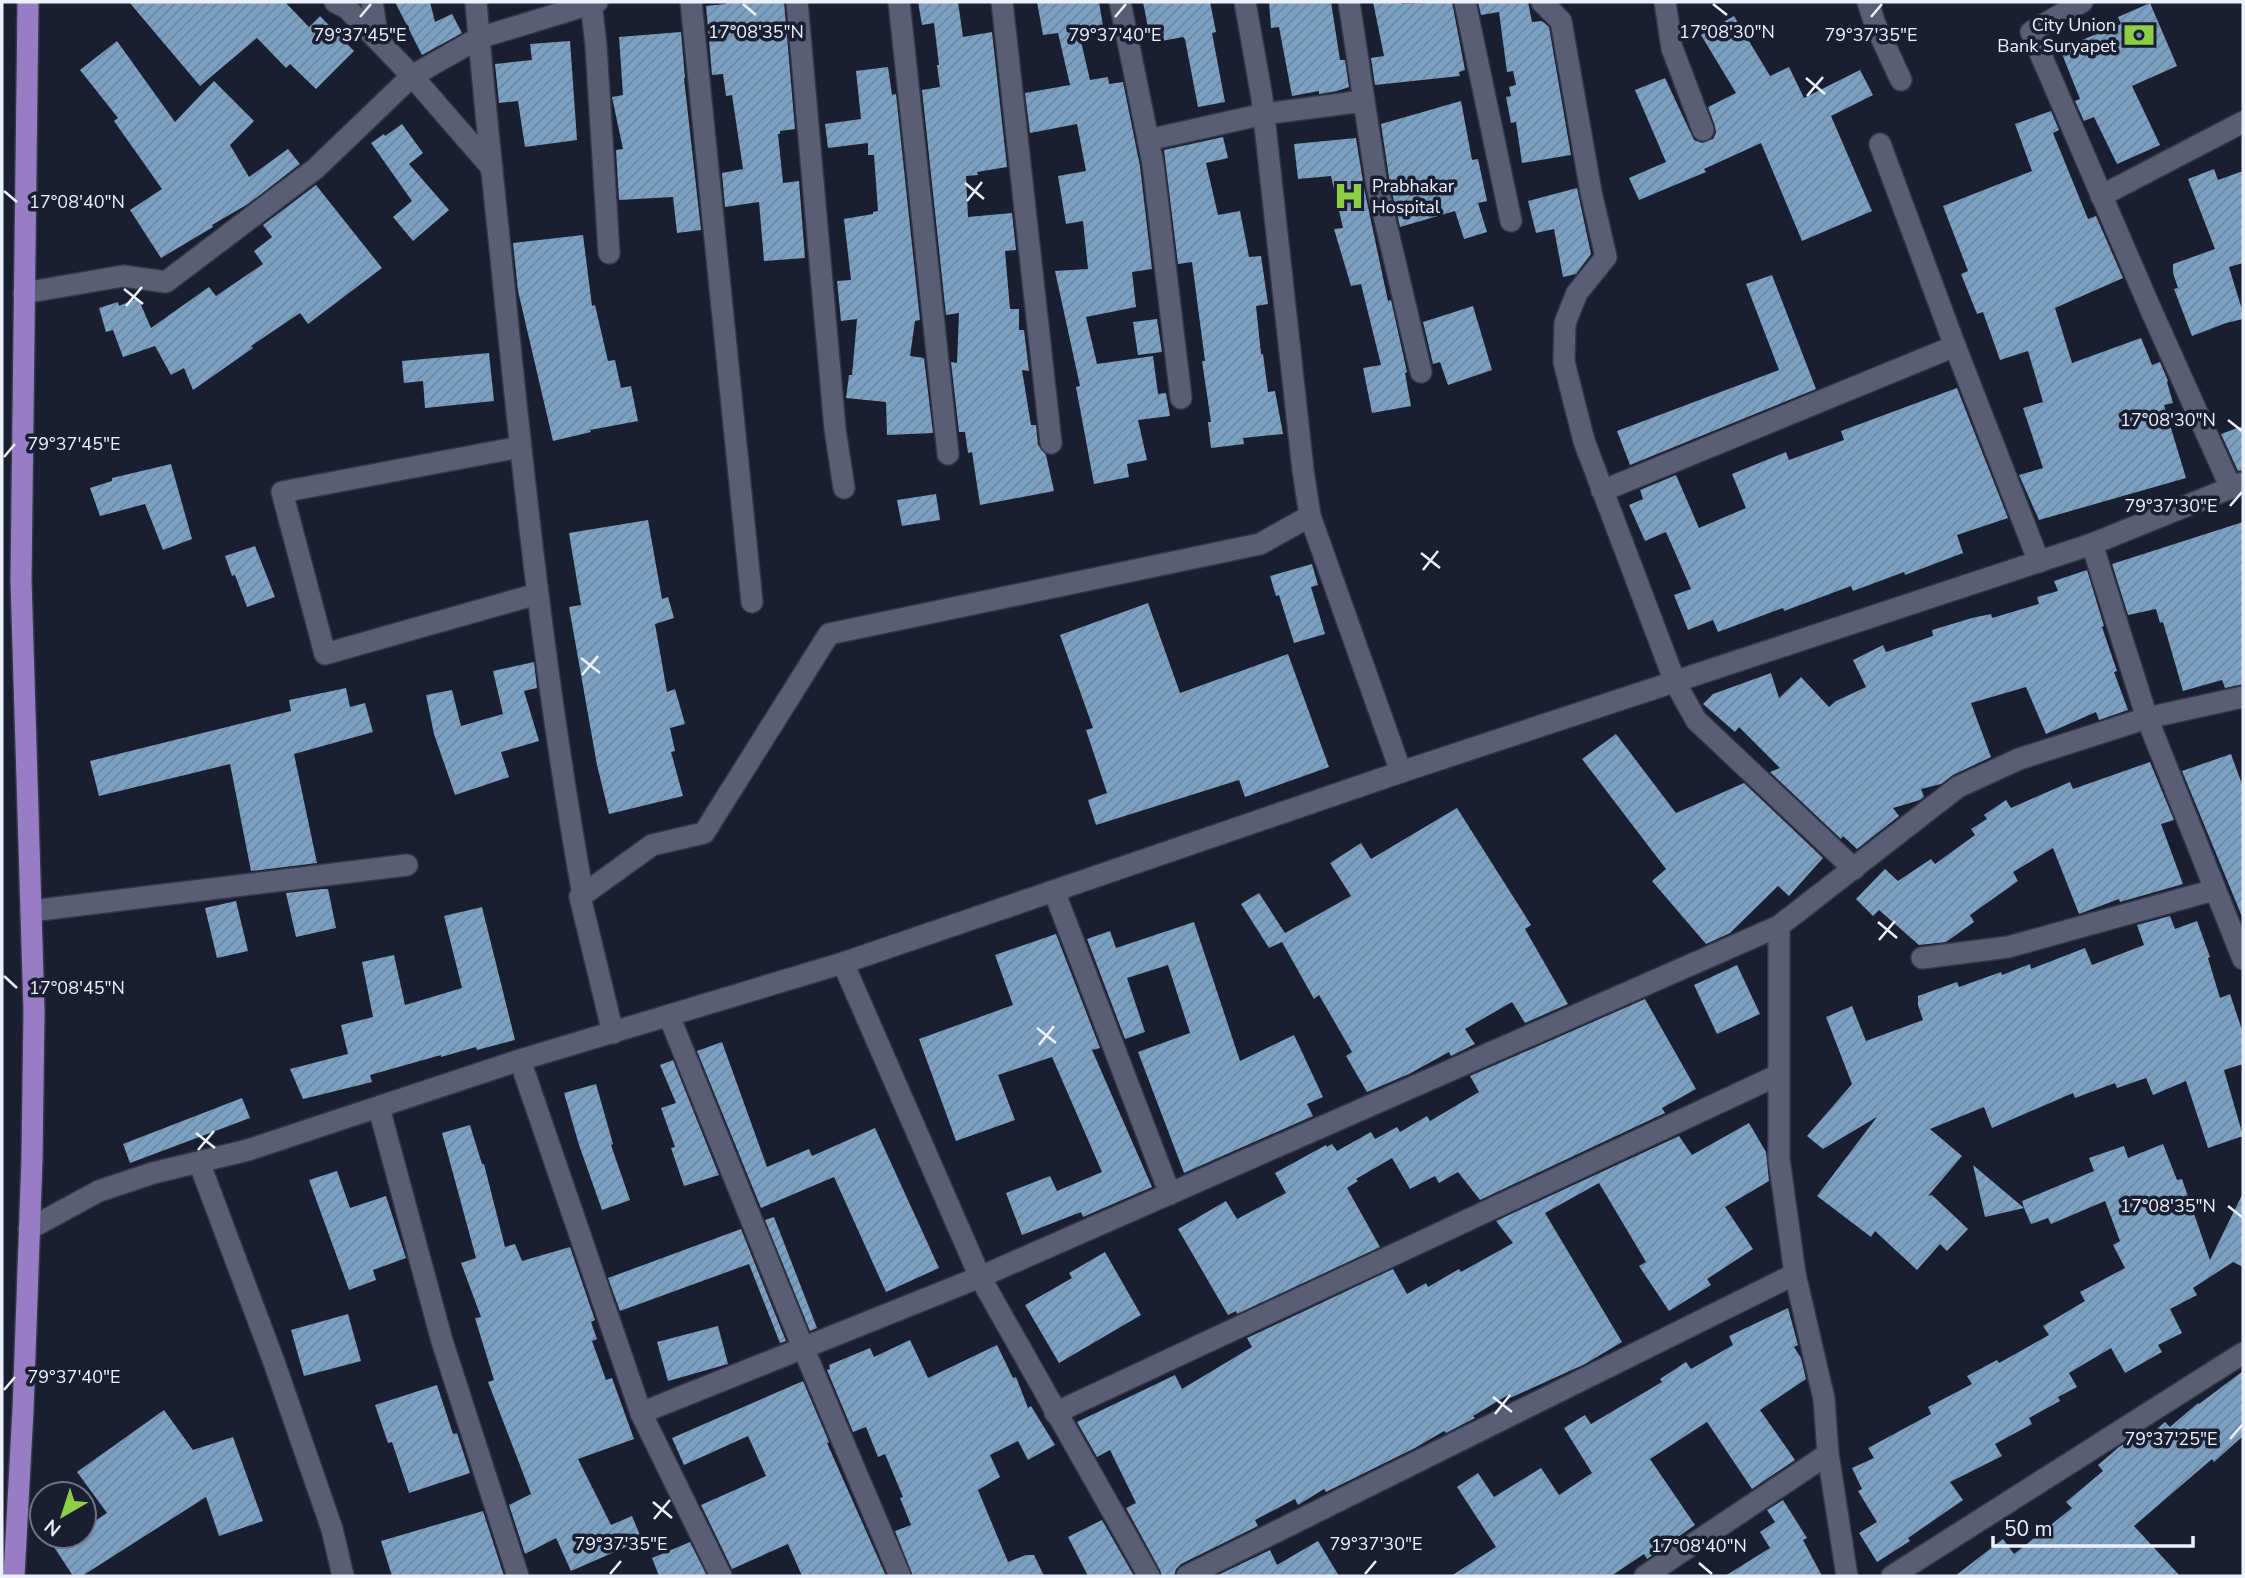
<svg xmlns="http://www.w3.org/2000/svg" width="2245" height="1578" font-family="'Nunito Sans',sans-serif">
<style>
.building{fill:url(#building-hatch)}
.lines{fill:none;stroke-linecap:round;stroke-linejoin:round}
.street-casing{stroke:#343747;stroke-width:24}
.primary-casing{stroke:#343747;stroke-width:24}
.street{stroke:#595e75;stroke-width:21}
.primary{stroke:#977ec4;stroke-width:21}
.ticks{fill:none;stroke:#eef1ff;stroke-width:2.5}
.labels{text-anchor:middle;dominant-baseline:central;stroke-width:7;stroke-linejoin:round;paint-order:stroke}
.poi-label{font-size:18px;fill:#eef1ff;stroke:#1a1e31;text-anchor:end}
.ticks-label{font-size:18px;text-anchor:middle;fill:#eef1ff;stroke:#1a1e31;stroke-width:7;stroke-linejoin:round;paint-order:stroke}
</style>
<defs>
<pattern id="building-hatch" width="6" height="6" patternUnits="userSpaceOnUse" patternTransform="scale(1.75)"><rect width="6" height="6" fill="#7ca0c1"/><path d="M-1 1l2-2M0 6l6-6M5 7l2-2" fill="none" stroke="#6c869e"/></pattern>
</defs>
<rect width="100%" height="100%" fill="#1a1e31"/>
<!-- building -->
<g class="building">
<polygon points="129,2 285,2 309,27 320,16 354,51 316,89 290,64 286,68 257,38 200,86"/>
<polygon points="395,2 430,2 435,22 452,14 462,33 422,55"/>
<polygon points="726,2 784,2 795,129 780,131 780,134 778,134 783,183 799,181 805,258 764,261 759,202 725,207 722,173 743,169 732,95 726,96 723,74 712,75 706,6 726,4"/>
<polygon points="918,2 958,2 963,37 992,32 1007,167 977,172 978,175 966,176 968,217 1012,213 1016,250 1005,251 1010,309 1019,309 1019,330 1024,330 1029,371 1022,370 1031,425 1036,425 1038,445 1046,455 1054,491 980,505 972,452 968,453 965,432 959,432 951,362 957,363 959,313 946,315 922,90 940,87 937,65 939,65 934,23 922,25"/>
<polygon points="1037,2 1099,2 1103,26 1078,29 1090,80 1108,77 1109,84 1123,82 1140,166 1152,269 1132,272 1136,307 1086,317 1097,364 1153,356 1158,394 1166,393 1170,416 1138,420 1147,460 1127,464 1129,477 1094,484 1076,387 1080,386 1055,271 1088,269 1083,221 1066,224 1058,176 1086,171 1077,124 1030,133 1025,93 1070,85 1058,33 1043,35"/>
<polygon points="1143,2 1210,2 1216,32 1212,33 1225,102 1198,107 1185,39 1183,37 1151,43"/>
<polygon points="1269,2 1331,2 1340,60 1345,60 1349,87 1337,91 1319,94 1319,91 1292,96 1279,27 1271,28"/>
<polygon points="1373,2 1401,2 1402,4 1452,2 1465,70 1459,72 1460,76 1375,85 1371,58 1384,56"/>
<polygon points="1478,2 1528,2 1532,22 1542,21 1549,27 1571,155 1522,163 1516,122 1511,123 1506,97 1511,96 1509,87 1516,85 1513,71 1507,72 1499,12 1481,15"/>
<polygon points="2150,3 2177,66 2132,86 2160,145 2117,164 2094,117 2084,121 2075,101 2080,99 2060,49 2121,24 2118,17"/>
<polygon points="1734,16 1770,76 1789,67 1804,98 1860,70 1873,95 1831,116 1872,211 1802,241 1761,143 1704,169 1706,172 1639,200 1629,178 1666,162 1635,90 1665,78 1694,140 1702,143 1713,139 1716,133 1715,126 1708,107 1736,93 1701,35"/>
<polygon points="681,32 685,78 684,78 701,230 677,233 673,197 619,200 616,150 623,149 612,97 623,95 619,37"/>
<polygon points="117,41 175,122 214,81 254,121 230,145 249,177 288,149 300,164 248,204 212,225 213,227 161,258 130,210 162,189 114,121 118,118 80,70"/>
<polygon points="570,41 577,140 525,147 518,101 499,103 495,64 532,60 530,44"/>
<polygon points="888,67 892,95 896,94 920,320 915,321 910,356 924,358 933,433 887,435 886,402 846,398 849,375 852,375 857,319 841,321 837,281 851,280 844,219 873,214 873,212 878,211 874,155 868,155 868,143 828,148 825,124 861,119 856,71"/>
<polygon points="1461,101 1472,160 1478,159 1487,201 1478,203 1487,232 1464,239 1455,211 1400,227 1390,184 1381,124"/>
<polygon points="2051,111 2059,130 2053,133 2088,219 2096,216 2123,278 2055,308 2072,363 2141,338 2152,365 2160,362 2168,381 2167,382 2173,403 2164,405 2186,478 2039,520 2019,475 2043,468 2023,408 2043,402 2028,351 2000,360 1983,312 1977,314 1961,274 1968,271 1943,206 2032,171 2015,124"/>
<polygon points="402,124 423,153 409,164 449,210 413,241 393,217 412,201 371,143 384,134 385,136"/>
<polygon points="1223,137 1228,158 1206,163 1218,215 1240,211 1249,257 1261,256 1268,304 1256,306 1261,354 1263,354 1268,392 1275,391 1283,434 1243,438 1244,444 1211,448 1208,422 1211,422 1202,361 1205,361 1192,262 1178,264 1164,150"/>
<polygon points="1356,138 1364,188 1388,301 1391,300 1407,372 1405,373 1411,406 1372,413 1363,368 1381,365 1361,284 1351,286 1334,229 1343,228 1331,176 1298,179 1294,144"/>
<polygon points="2214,169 2218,180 2243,171 2243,263 2229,267 2243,313 2243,319 2226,323 2192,336 2174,289 2178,288 2173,273 2173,264 2215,249 2188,179"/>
<polygon points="316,185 382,268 308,324 300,313 251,346 253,348 193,390 184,368 171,375 155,346 123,357 113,330 106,332 99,308 118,302 119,306 138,298 151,328 209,287 216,296 263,264 254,251 272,237 263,225"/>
<polygon points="1577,188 1591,254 1576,274 1563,277 1554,229 1536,233 1528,201"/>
<polygon points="583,235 592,306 595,305 608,361 615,360 621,388 631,386 638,421 590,430 591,432 553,441 518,291 513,243"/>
<polygon points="1772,275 1816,389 1630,465 1617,431 1779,370 1746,284"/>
<polygon points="1473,306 1492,370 1448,385 1440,362 1433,364 1423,322"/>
<polygon points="1157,319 1162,352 1138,355 1133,322"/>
<polygon points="489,353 494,401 425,408 423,381 404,383 402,361"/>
<polygon points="1957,388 2008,518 1957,535 1963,553 1905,575 1904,572 1853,591 1851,586 1784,611 1783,608 1718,632 1713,620 1688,630 1674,595 1691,589 1666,532 1645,541 1629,505 1643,499 1640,490 1676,475 1699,528 1746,508 1732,474 1786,452 1789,460 1844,440 1841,431"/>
<polygon points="2243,426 2243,470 2238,471 2221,434"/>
<polygon points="171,464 192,539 163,550 145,504 100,516 90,488 112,481 112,478"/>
<polygon points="936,494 940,520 902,526 897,500"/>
<polygon points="648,520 662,599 668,597 674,618 655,624 667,692 675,689 685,724 670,728 675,751 671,752 683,796 609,814 597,765 569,607 581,605 569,533"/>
<polygon points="2243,522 2243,684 2225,688 2222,680 2183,691 2163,622 2160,623 2156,609 2128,615 2112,564"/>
<polygon points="255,546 275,597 247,607 235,575 232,576 225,556"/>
<polygon points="1312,564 1318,585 1311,587 1325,634 1294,643 1279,595 1276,596 1270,576"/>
<polygon points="2087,570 2104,626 2102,627 2117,671 2114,672 2128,710 2099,720 2096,712 2046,734 2026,687 1971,703 1991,757 1953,775 1941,784 1921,789 1924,797 1920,800 1893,808 1899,816 1857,849 1843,836 1841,839 1770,772 1780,768 1739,727 1735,732 1703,704 1713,694 1771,673 1779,698 1801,677 1829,707 1836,701 1866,687 1853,660 1883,645 1886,652 1933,636 1932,630 1972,618 1991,614 1992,618 2039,604 2037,597 2058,591 2054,581"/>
<polygon points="1148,603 1180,693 1288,654 1329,767 1245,797 1239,780 1096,825 1088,800 1107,793 1086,730 1093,728 1060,635"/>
<polygon points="534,662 537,688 524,691 539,741 501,752 509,777 455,795 434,734 426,695 452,690 461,726 503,714 493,671"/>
<polygon points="346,688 350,707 365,703 373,732 294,754 317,863 251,871 230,764 99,796 90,761 291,711 289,700"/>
<polygon points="1616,734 1676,813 1744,783 1823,858 1789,896 1778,886 1730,933 1706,944 1652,881 1666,869 1582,759"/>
<polygon points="2231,754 2243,787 2243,919 2182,771"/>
<polygon points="2150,762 2174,820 2161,824 2183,884 2120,902 2119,899 2079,914 2053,848 2013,872 2018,881 1970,915 1974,922 1946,942 1919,945 1879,910 1873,916 1856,899 1885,869 1898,881 1931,859 1935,864 1975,835 1971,829 1987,819 1984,815 2006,800 2011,808 2070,782 2073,789"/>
<polygon points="1457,808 1531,925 1525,929 1568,1004 1525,1023 1512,1002 1465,1029 1475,1044 1451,1056 1449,1052 1409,1074 1367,1092 1346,1056 1352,1052 1319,995 1314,999 1282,942 1269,948 1241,904 1259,893 1285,933 1351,896 1330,863 1361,843 1371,859"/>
<polygon points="322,889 328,889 336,928 296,937 286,893"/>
<polygon points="236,901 248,951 217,958 205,908"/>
<polygon points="482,907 515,1040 477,1050 476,1047 441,1057 441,1055 370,1075 372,1082 303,1099 290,1069 348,1054 341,1025 373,1017 362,962 394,955 405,1005 462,988 444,916"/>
<polygon points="2170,916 2175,929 2197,921 2210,957 2208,958 2220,998 2230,994 2243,1033 2243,1064 2224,1070 2243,1136 2208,1148 2186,1081 2153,1095 2146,1078 2117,1088 2115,1083 2075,1098 2073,1093 1992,1128 1984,1107 1930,1129 1962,1156 1928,1196 1932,1195 1968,1229 1947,1251 1940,1244 1917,1270 1875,1231 1871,1237 1817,1196 1877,1117 1823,1149 1807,1136 1852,1084 1826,1017 1852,1006 1866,1041 1923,1020 1918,1005 1918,996 1957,982 1959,987 2001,972 2002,975 2030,964 2031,969 2085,948 2092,965 2144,945 2137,925"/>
<polygon points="1194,922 1240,1061 1294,1035 1323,1097 1307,1104 1313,1116 1184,1173 1138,1052 1190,1033 1168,965 1127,978 1145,1032 1125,1039 1087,939 1110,931 1116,948"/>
<polygon points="1056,934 1100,1048 1092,1050 1152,1187 1083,1217 1081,1212 1022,1235 1006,1193 1050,1176 1057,1191 1102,1172 1052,1057 998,1075 1015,1120 956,1141 919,1039 1013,1005 995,955"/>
<polygon points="1737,965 1760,1014 1717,1034 1694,985"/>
<polygon points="1645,999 1696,1089 1662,1108 1665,1113 1480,1200 1458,1172 1439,1183 1435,1176 1410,1189 1392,1158 1356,1179 1358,1181 1347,1188 1380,1247 1237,1314 1236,1311 1228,1315 1178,1229 1226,1201 1237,1219 1286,1193 1275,1173 1326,1145 1327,1147 1332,1144 1337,1151 1371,1132 1375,1139 1397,1127 1400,1132 1427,1116 1430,1121 1479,1092 1470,1076"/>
<polygon points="722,1042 767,1167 809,1149 812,1156 875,1128 939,1268 886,1292 834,1177 761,1208 697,1051"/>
<polygon points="673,1060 719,1175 684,1186 671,1148 675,1147 661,1108 676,1103 660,1065"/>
<polygon points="596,1084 613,1144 611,1145 630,1200 602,1210 579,1145 564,1093"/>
<polygon points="242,1098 250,1118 130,1163 123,1144"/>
<polygon points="1749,1123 1766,1152 1769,1181 1725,1207 1753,1249 1707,1279 1711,1285 1669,1311 1639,1266 1646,1262 1599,1183 1545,1213 1622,1342 1585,1364 1510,1398 1508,1395 1473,1416 1475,1418 1446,1433 1444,1431 1415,1448 1326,1492 1324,1489 1298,1505 1295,1499 1255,1520 1258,1526 1181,1564 1176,1569 1174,1576 1162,1576 1160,1570 1126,1508 1136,1503 1110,1450 1097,1457 1077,1422 1175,1375 1182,1389 1252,1347 1247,1338 1393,1269 1407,1294 1426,1283 1428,1287 1459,1269 1461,1272 1513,1243 1496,1221 1679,1136 1692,1155"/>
<polygon points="470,1125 482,1164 484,1164 505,1247 515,1244 522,1261 570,1247 595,1320 591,1322 597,1339 592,1341 606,1380 612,1378 634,1439 578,1459 611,1525 632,1516 642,1540 571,1571 556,1538 525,1554 509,1505 531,1494 488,1382 494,1380 475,1318 481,1317 461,1263 476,1258 442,1133"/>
<polygon points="2163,1144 2177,1180 2182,1179 2210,1260 2243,1193 2243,1267 2233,1262 2193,1288 2197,1295 2170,1309 2182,1333 2158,1345 2162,1352 2125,1373 2111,1348 2069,1373 2077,1387 2058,1397 2060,1401 2029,1418 2032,1424 1995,1444 2002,1456 1950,1482 1963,1500 1908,1538 1910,1541 1877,1562 1859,1533 1877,1522 1858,1491 1862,1489 1852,1468 1874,1458 1868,1448 1931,1414 1928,1407 1972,1384 1967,1376 1997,1360 1999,1363 2049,1335 2043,1326 2085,1301 2080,1292 2125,1268 2113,1245 2120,1241 2105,1201 2051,1224 2048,1218 2031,1224 2024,1208 1985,1217 1973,1165 2024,1208 2022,1201 2094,1171 2089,1158 2124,1146 2128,1158"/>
<polygon points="337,1171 350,1208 386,1196 406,1258 373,1270 376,1280 349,1290 309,1180"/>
<polygon points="774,1217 817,1328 810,1331 765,1220"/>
<polygon points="741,1229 786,1341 780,1343 749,1264 620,1311 608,1278"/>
<polygon points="1105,1252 1141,1315 1059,1363 1025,1305 1072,1278 1069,1273"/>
<polygon points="1788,1308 1798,1345 1794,1347 1801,1358 1806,1379 1760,1410 1795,1460 1752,1489 1707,1422 1650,1459 1695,1525 1647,1559 1644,1554 1611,1576 1451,1576 1496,1547 1457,1487 1478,1473 1494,1497 1541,1468 1559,1495 1592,1473 1564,1428 1585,1415 1591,1424 1662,1382 1660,1379 1686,1362 1691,1369 1733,1345 1729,1336"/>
<polygon points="348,1314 361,1361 304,1376 291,1330"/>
<polygon points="718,1326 728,1364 668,1381 657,1342"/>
<polygon points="910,1340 928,1378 997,1345 1013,1378 1016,1377 1028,1408 1031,1406 1055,1445 1028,1460 1018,1441 990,1455 1000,1477 978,1490 1008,1562 1026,1555 1034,1555 1044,1576 913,1576 895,1531 911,1525 900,1498 903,1497 885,1454 878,1457 866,1427 853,1432 827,1370 830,1369 829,1365 870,1348 874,1357"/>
<polygon points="2243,1371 2243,1436 2214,1462 2212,1459 2134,1526 2180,1576 1955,1576 2003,1539 2014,1554 2072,1508 2066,1502 2103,1471 2098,1465 2119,1447 2138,1435 2143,1441 2165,1422 2170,1427 2198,1403 2199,1404"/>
<polygon points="803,1381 829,1442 827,1443 886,1576 802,1576 788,1544 732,1569 701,1505 766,1476 748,1436 684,1465 672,1438"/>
<polygon points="437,1385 453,1434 457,1433 470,1473 409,1493 392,1442 388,1443 375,1405"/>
<polygon points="164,1410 193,1450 233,1437 263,1521 219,1536 206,1497 82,1576 73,1576 54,1547 71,1536 84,1536 84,1528 107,1513 77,1472"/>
<polygon points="1783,1500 1807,1538 1803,1540 1822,1576 1725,1576 1770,1548 1760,1532 1775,1522 1767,1510"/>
<polygon points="483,1511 504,1576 392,1576 381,1541"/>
<polygon points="1102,1520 1134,1576 1088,1576 1068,1537"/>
<polygon points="1318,1541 1339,1576 1216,1576 1270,1550 1277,1565"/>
<polygon points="690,1542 707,1576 659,1576 652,1558"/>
</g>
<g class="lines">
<!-- street casing -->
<g class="street-casing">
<g id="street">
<polyline points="335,2 347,8 412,76 492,168"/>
<polyline points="372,2 378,40"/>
<path d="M476 2C484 104 496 205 506 307 526 504 548 700 583 895"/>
<polyline points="591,2 596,46 609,253"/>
<polyline points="691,2 752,602"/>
<polyline points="797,2 835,429 844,488"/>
<polyline points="899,2 948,454"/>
<polyline points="1002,2 1051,443"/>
<polyline points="1120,2 1153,164 1181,398"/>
<polyline points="1349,2 1377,186 1421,372"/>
<polyline points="1465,2 1511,221"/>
<polyline points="1542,2 1561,21 1591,192 1606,257 1577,293 1565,323 1564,362 1584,441 1675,682 1696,720 1854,869"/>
<polyline points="1665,2 1672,48 1703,130"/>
<polyline points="1868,2 1875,24 1901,80"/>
<polyline points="2082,2 2031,32 2151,310 2231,488"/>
<polyline points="1148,140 1264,114 1364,101"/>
<polyline points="1880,144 1955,346 2039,562"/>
<polyline points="2101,196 2243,122"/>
<polyline points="24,293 123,276 166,282 315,169 412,76 479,38 597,2"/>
<polyline points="520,447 282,492 325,654 537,594"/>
<polyline points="1602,491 1955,346"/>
<polyline points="1310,516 1401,772"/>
<polyline points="2092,544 2147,718 2243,959"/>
<polyline points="1054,891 1170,1194"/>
<polyline points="31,911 407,865"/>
<polyline points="1922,958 2008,947 2214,890"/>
<polyline points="843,963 980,1277 1149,1576"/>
<polyline points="669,1016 804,1350 900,1576"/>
<polyline points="613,1033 580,897 652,845 704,833 829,634 1260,544 1310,516 1303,470 1262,98 1245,2"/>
<polyline points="520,1060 641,1413 980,1277 1779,926"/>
<polyline points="379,1108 442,1341 518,1576"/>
<polyline points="199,1162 274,1362 332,1529 343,1576"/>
<polyline points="29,1229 99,1191 153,1173 248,1150 520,1060 843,963 1401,772 2092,544 2243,483"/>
<polyline points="641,1413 721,1576"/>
<polyline points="1055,1413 1778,1075"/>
<polyline points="1187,1576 1795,1274"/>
<polyline points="1645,1576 1828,1454"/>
<polyline points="1847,1576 1828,1454 1824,1399 1795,1274 1779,1159 1779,926 1958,787 2019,759 2147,718 2243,697"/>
<polyline points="1892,1576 2243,1353"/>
</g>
</g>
<!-- primary casing -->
<g class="primary-casing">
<polyline id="primary" points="14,1576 23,1410 32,1159 34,1011 21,580 28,2"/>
</g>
<!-- street -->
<use href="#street" class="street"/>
<!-- primary -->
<use href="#primary" class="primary"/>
</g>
<!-- ticks -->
<path class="ticks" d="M743 4 756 15M1713 4 1727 15M360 17 371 4M1115 17 1126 4M1871 17 1882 4M1806 78 1825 94M1807 96 1823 77M965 183 984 199M4 191 17 202M967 201 982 182M124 289 143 304M126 306 142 287M2228 420 2242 431M4 457 15 444M2230 506 2242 492M1421 553 1440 568M1423 570 1438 551M581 658 600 673M582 675 598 656M1878 922 1897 938M1879 940 1895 921M4 976 17 988M1037 1028 1056 1043M1039 1045 1054 1026M196 1133 215 1148M198 1150 214 1131M2228 1206 2242 1217M4 1390 15 1377M1493 1397 1512 1412M1495 1414 1510 1395M2230 1439 2242 1425M653 1502 672 1518M654 1519 670 1500M1699 1563 1712 1574M610 1574 621 1561M1365 1574 1376 1561"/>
<!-- icons -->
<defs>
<g id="bank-bare" transform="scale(2.415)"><path d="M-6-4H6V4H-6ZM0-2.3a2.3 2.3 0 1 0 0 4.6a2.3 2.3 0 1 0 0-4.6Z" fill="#8cce45" stroke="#1a1e31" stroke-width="2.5" paint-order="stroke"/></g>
<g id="hospital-bare" transform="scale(2.415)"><path d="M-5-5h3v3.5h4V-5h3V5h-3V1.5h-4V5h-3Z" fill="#8cce45" stroke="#1a1e31" stroke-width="2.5" paint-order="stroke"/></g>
</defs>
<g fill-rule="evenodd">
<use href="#bank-bare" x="2139" y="35"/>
<use href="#hospital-bare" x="1349" y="196"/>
</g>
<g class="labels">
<!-- poi labels -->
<g class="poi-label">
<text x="2116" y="25">City Union<tspan x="2116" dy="21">Bank Suryapet</tspan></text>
<text x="1372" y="186" text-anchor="start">Prabhakar<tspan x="1372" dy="21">Hospital</tspan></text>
</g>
</g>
<g class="ticks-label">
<text x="756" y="38">17°08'35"N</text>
<text x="1727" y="38">17°08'30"N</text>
<text x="360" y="41">79°37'45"E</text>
<text x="1115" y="41">79°37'40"E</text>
<text x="1871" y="41">79°37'35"E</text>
<text x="77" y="208">17°08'40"N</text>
<text x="2168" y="426">17°08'30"N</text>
<text x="74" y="450">79°37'45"E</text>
<text x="2171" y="512">79°37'30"E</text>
<text x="77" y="994">17°08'45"N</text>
<text x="2168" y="1212">17°08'35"N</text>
<text x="74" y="1383">79°37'40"E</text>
<text x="2171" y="1445">79°37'25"E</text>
<text x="621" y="1550">79°37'35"E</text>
<text x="1376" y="1550">79°37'30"E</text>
<text x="1699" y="1552">17°08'40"N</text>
</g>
<!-- border -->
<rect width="2245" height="1578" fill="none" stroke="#eef1ff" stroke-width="7"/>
<!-- north arrow -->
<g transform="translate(63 1515) rotate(219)"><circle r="33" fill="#1a1e31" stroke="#6f7283" stroke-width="2"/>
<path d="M0-5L12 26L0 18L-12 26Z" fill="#8cce45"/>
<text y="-10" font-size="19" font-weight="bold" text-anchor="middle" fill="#eef1ff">N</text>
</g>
<!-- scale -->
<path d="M1993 1536v10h200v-10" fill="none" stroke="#eef1ff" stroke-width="3.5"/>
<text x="2004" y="1536" font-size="21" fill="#eef1ff" stroke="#1a1e31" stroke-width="5" paint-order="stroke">50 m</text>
</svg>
